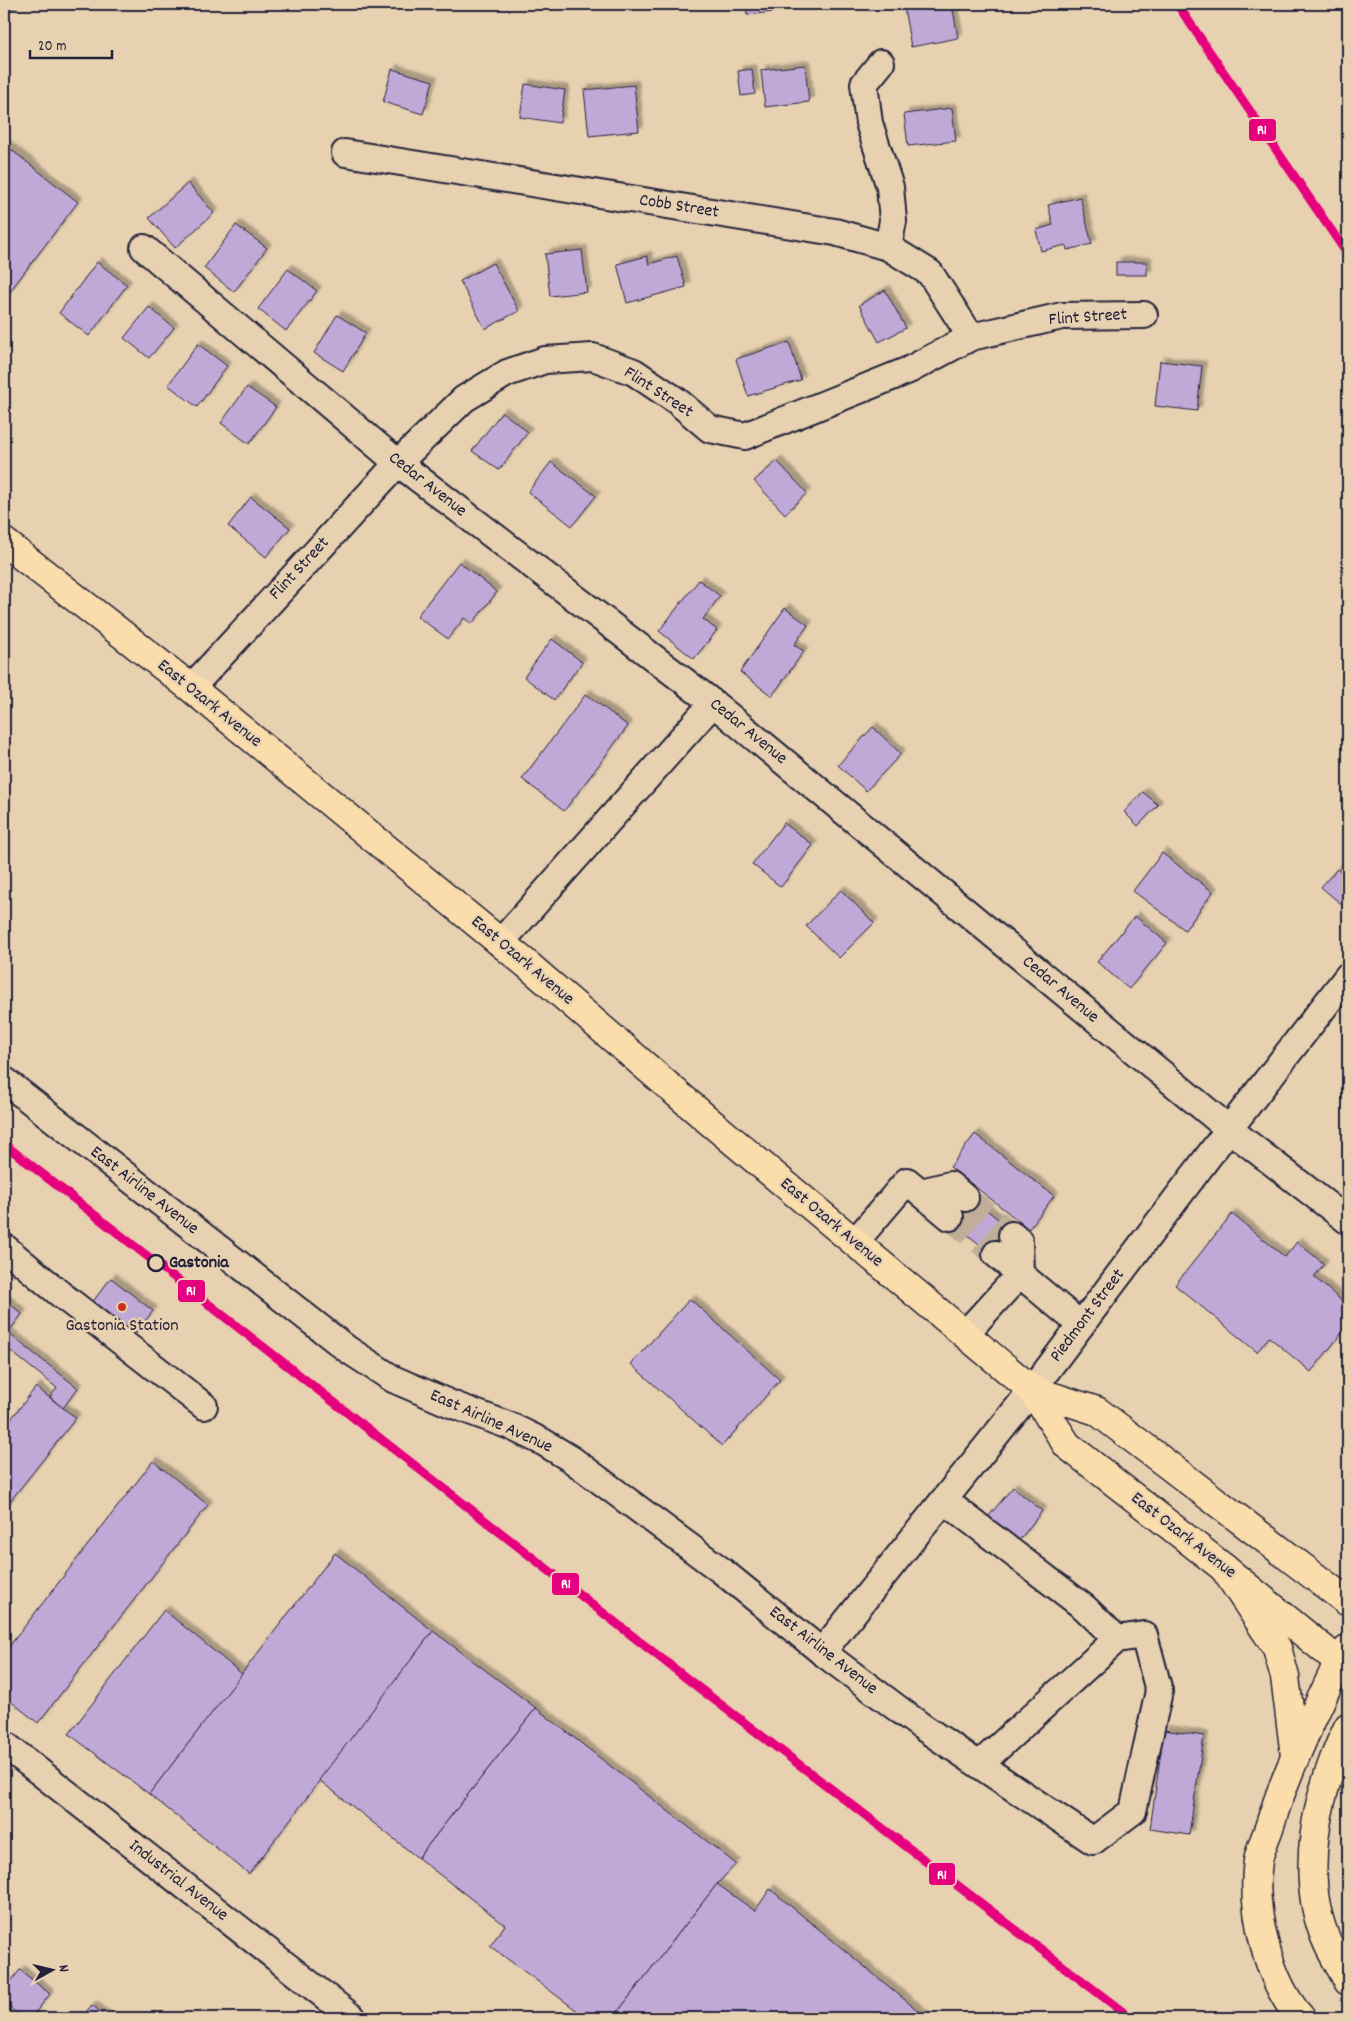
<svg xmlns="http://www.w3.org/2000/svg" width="1352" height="2022" font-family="Dekko,sans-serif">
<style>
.building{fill:#c1a9d7;stroke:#22223b;filter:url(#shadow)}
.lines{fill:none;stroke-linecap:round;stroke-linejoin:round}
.minor-tunnel{stroke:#c0ae99;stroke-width:26;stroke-dasharray:26 13;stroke-linecap:butt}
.minor-casing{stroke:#22223b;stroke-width:30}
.major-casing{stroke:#22223b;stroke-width:31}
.highway-casing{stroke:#22223b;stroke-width:31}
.minor{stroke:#e7d1b0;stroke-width:26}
.major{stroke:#faddab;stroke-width:28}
.highway{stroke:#faddab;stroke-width:28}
.rail{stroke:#22223b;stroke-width:4}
.rail-1-casing{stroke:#e7d1b0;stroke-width:12}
.rail-1{stroke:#e5007d;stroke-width:9}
.stop-dot{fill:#e7d1b0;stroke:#22223b;stroke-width:2.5}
.poi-dot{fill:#c8321e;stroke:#e7d1b0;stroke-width:2}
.labels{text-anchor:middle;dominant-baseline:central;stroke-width:4.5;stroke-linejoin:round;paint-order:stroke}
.street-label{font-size:18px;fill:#22223b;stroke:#e7d1b0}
.stop-label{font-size:18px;font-weight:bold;fill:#22223b;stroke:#e7d1b0;text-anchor:start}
.poi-label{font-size:18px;fill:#22223b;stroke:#e7d1b0}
.line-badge{stroke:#e7d1b0;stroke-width:2}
.badge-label{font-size:14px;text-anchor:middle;font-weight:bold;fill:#fff}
</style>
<defs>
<filter id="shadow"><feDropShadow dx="4.5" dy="-4.5" stdDeviation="1" flood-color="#0004"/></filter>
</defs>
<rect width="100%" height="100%" fill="#e7d1b0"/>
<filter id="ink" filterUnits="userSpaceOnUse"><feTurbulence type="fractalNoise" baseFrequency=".02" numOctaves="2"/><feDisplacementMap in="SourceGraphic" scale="10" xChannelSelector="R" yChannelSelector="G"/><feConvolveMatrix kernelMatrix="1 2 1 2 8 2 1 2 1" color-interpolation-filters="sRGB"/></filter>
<g filter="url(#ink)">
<!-- building -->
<g class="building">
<polygon points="4,4 17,4 18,7 4,10"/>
<polygon points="746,4 781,4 782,11 747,15"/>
<polygon points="928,4 952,4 958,38 911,47 904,8"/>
<polygon points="805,65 809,102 765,107 761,70"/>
<polygon points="392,69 433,81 423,114 383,102"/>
<polygon points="752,69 755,94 741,96 738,71"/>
<polygon points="525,84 565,90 560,123 520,117"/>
<polygon points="634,85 639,131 589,136 584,90"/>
<polygon points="952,108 956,141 908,146 904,114"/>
<polygon points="4,144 78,202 4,299"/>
<polygon points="188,183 214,213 175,248 149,218"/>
<polygon points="1080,197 1092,244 1067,250 1066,245 1041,251 1036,230 1053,225 1048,205"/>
<polygon points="236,225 267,248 234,292 204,268"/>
<polygon points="582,250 587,292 550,296 545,254"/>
<polygon points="647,256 649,264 677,256 686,287 627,303 617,264"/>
<polygon points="97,262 127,285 89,336 59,313"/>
<rect x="1116" y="262" width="31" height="13"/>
<polygon points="493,263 519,311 485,329 460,281"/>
<polygon points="288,269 317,291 286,331 258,309"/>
<polygon points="885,290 906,328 879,342 859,305"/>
<polygon points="149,307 174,328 149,358 124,338"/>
<polygon points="337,315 366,333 343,371 314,353"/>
<polygon points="789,342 801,380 748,396 736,359"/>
<polygon points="198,344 227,366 197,407 168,385"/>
<polygon points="1160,361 1202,366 1197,411 1155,406"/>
<polygon points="247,387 276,407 249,444 221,423"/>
<polygon points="502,412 528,432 499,470 472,451"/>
<polygon points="777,461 807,493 785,514 754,481"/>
<polygon points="551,462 596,496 572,526 528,492"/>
<polygon points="251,497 290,528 266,557 228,526"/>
<polygon points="459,562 497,592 472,624 464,618 448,639 417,616"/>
<polygon points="699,580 720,596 703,619 717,630 694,659 659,631"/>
<polygon points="785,608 808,625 794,645 804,651 772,696 740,672"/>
<polygon points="552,639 582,662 554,700 524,677"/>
<polygon points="586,694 628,726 564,811 522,779"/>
<polygon points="873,727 901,754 866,791 838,765"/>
<polygon points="1143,792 1158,805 1138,826 1124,812"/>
<polygon points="784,823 813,845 781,887 752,864"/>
<polygon points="1162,853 1213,892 1185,930 1133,891"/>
<polygon points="1337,869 1348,878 1348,910 1321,887"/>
<polygon points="841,890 874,923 839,958 806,926"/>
<polygon points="1135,916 1167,943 1129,989 1097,962"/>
<polygon points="975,1134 1054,1196 1029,1229 950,1167"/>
<polygon points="968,1195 1014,1232 994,1256 948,1219"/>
<polygon points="1232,1214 1285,1257 1297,1242 1324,1264 1314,1277 1348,1306 1348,1325 1311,1372 1269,1337 1257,1352 1175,1285"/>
<polygon points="111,1278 153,1311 132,1337 91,1304"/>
<polygon points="4,1299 22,1314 4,1338"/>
<polygon points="690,1299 780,1380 722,1446 631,1364"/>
<polygon points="8,1333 78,1388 63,1408 50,1397 57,1388 4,1346 4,1338"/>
<polygon points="36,1387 76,1418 4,1509 4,1428"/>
<polygon points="153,1461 208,1505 38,1723 4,1696 4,1653"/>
<polygon points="1013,1487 1042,1511 1018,1542 988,1517"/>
<polygon points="335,1553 433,1631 249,1874 149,1794"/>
<polygon points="164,1610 242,1674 149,1794 69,1734"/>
<polygon points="433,1631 536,1708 418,1858 319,1780"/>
<polygon points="536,1708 736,1864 717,1884 613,2018 587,2018 490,1946 505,1925 418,1858"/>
<polygon points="1164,1730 1204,1736 1189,1835 1150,1829"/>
<polygon points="717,1884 755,1911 770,1889 927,2018 613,2018"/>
<polygon points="20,1970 50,1994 31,2018 23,2018 4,2003 4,1990"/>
<polygon points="92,2005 108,2018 81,2018"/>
</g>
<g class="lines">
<!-- minor-tunnel -->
<g class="minor-tunnel">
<polyline points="965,1198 1012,1235"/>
<polyline points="950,1217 996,1254"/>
</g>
<!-- minor casing -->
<g class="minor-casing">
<g id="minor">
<polyline points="881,63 864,84 869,123 890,187 893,221 888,247"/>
<polyline points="345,153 835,232 888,247 930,273 971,337"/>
<polyline points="144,248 398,463 713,703 1229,1129 1348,1221"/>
<polyline points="191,688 398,463 464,399 507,373 545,360 593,357 634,372 677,401 710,429 745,436 909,370 971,337 1062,316 1144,315"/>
<polyline points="500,943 713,703"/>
<polyline points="4,1080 347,1349 393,1379 451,1404 510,1426 543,1442 571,1459 722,1571 822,1652 921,1726 1093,1841 1133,1811 1159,1691 1144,1635 1117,1639 979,1765"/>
<polyline points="921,1192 950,1185 965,1198"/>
<polyline points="855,1242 907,1181 950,1217"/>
<polyline points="4,1247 59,1293 204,1406"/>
<polyline points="996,1254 1081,1325"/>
<polyline points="965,1334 1020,1274 1019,1241 1012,1235"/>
<polyline points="944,1500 1085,1608 1117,1639"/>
<polyline points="822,1652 1032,1390 1229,1129 1348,976"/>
<polyline points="4,1744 353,2018"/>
</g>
</g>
<!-- major casing -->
<g class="major-casing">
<g id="major">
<polyline points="4,542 191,688 529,966 709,1121 1032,1390 1067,1445 1224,1568 1348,1669"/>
<polyline points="1032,1390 1097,1411 1348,1602"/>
</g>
</g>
<!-- highway casing -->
<g class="highway-casing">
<g id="highway">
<polyline points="1224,1568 1277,1648 1285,1677 1295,1756"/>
<path d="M1348 1727C1317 1791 1297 1876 1328 1944 1334 1957 1342 1969 1348 1981"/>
<path d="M1301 2018C1268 1982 1251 1909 1258 1861 1260 1849 1266 1837 1270 1825 1287 1769 1314 1715 1339 1661L1348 1649"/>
</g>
</g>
<!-- minor -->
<use href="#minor" class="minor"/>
<!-- major -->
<use href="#major" class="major"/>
<!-- highway -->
<use href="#highway" class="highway"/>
<!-- rail -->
<g class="rail">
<polyline points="1177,4 1348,255"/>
<polyline points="4,1144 699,1688 1131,2018"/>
</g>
<!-- rail-1 casing -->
<g class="rail-1-casing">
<g id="rail-1">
<polyline points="1177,4 1348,255"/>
<polyline points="4,1144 699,1688 1131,2018"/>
</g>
</g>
<!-- rail-1 -->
<use href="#rail-1" class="rail-1"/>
</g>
</g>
<!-- markers -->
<circle class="stop-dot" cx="156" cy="1263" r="8"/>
<circle class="poi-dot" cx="122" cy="1307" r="5"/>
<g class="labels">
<!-- street labels -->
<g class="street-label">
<text transform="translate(679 207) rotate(9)">Cobb Street</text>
<text transform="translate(1088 318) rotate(-4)">Flint Street</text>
<text transform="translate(658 393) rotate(33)">Flint Street</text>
<text transform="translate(427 485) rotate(38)">Cedar Avenue</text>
<text transform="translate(300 569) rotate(-47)">Flint Street</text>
<text transform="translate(209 704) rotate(39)">East Ozark Avenue</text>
<text transform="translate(748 732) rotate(39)">Cedar Avenue</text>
<text transform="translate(522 961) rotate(40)">East Ozark Avenue</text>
<text transform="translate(1060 990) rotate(40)">Cedar Avenue</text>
<text transform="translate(144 1191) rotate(38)">East Airline Avenue</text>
<text transform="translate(831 1223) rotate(40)">East Ozark Avenue</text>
<text transform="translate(1088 1316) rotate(-53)">Piedmont Street</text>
<text transform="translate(491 1422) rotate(24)">East Airline Avenue</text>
<text transform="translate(1183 1536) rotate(38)">East Ozark Avenue</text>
<text transform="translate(823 1651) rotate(38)">East Airline Avenue</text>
<text transform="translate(178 1881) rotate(38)">Industrial Avenue</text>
</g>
<!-- stop labels -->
<g class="stop-label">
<text x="169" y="1263">Gastonia</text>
</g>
<!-- poi labels -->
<g class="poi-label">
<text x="122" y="1326">Gastonia Station</text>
</g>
</g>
<g class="line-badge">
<rect x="1248" y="118" width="29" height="24" rx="5" fill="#e5007d"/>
<rect x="177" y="1279" width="29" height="24" rx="5" fill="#e5007d"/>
<rect x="551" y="1572" width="29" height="24" rx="5" fill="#e5007d"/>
<rect x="928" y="1862" width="28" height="24" rx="5" fill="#e5007d"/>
</g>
<g class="badge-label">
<text x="1262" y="134">R1</text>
<text x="191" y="1295">R1</text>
<text x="566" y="1588">R1</text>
<text x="942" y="1879">R1</text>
</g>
<!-- margin -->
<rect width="1352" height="2022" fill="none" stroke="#e7d1b0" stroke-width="20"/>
<rect x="10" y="10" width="1332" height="2002" fill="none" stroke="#22223b" stroke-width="2" filter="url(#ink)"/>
<!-- north arrow -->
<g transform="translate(52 1970) rotate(82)" stroke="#e7d1b0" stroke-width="4" paint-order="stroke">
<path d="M0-4L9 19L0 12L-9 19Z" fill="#22223b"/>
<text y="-8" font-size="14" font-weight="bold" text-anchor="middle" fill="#22223b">N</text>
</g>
<!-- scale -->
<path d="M30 50v8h82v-8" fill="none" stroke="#22223b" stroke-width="2.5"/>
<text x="38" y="50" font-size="15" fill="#22223b" stroke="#e7d1b0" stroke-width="4" paint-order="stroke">20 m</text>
</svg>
